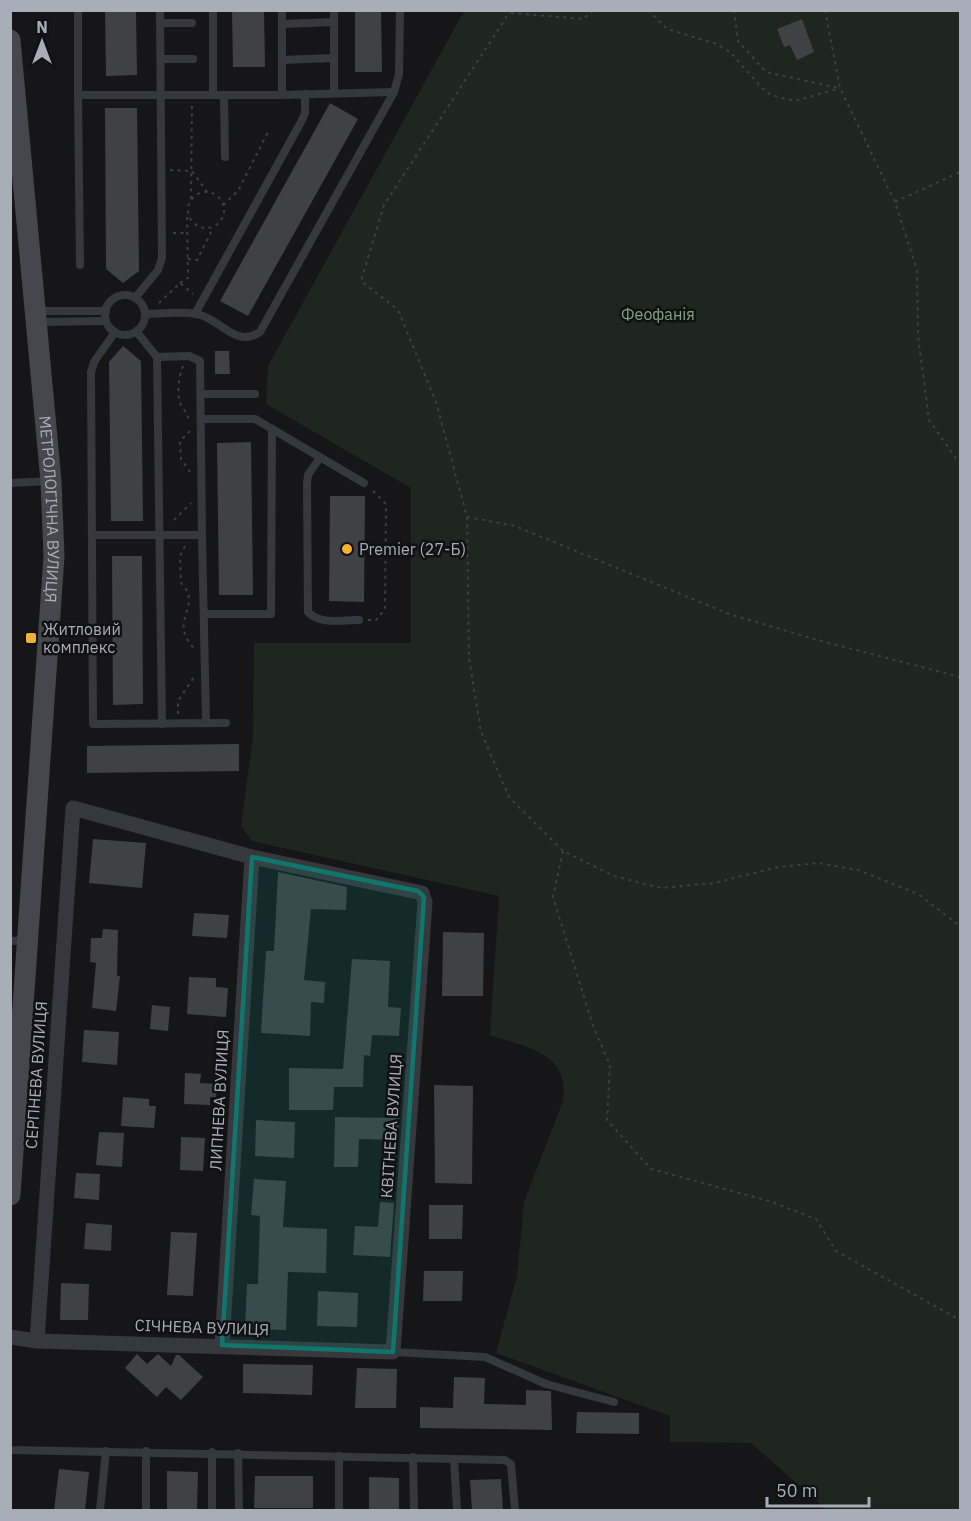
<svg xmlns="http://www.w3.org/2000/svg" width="971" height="1521" font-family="'IBM Plex Sans',sans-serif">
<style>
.green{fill:#1e261f}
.building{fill:#404145}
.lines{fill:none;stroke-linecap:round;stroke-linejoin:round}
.path{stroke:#3d3f44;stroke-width:2;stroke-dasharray:3 4.5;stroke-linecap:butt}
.lane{stroke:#37383d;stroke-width:8}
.street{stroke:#37383d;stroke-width:15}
.secondary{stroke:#45474d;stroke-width:21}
.marked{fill:#0f766e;fill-opacity:0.2;stroke:#0f766e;stroke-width:4.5;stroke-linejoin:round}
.poi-dot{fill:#f2b134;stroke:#111113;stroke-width:2}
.labels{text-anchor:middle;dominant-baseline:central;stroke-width:5;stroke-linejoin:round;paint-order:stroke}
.park-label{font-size:16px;fill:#7fa381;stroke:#111113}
.street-label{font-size:16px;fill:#a8adb8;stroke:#111113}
.poi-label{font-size:16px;fill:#a8adb8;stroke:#111113;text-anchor:start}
</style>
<rect width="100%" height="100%" fill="#161618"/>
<!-- green -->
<path class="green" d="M464 11H960V1510H827L751 1443 670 1442V1416L496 1353 517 1276 524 1202 563 1101C570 1052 527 1048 490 1035L499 896 252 841 241 826 253 737 254 643H411V488L266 404 268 366Z"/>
<!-- building -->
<g class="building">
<polygon points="105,10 136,10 137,75 106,76"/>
<polygon points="232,10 264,10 265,67 233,67"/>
<polygon points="355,10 381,10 382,72 355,72"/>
<polygon points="802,19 814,52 797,60 790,45 784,47 777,29"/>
<polygon points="330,103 358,119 248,316 220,301"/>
<polygon points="105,108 137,108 139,271 123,283 106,269"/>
<polygon points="123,346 141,361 143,521 111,521 109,362"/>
<polygon points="215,351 229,351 230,374 215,374"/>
<polygon points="251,442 253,595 219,595 217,443"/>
<polygon points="330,496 365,496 364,602 329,601"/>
<polygon points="112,556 142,556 143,704 113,705"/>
<polygon points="239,744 239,771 87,773 87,746"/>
<polygon points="93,839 146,843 142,888 89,883"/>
<polygon points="278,872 347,887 346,910 311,909 304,980 325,982 324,1003 311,1002 310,1036 261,1033 266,951 274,951"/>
<polygon points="194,913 229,915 227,938 192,936"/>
<polygon points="103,929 118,930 117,976 120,976 116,1011 92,1008 96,963 90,962 91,938 102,938"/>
<polygon points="443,932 484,933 483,996 442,996"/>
<polygon points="352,959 390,961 388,1007 401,1008 399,1036 372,1035 370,1056 364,1055 363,1087 334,1087 333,1110 289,1110 289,1068 343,1069"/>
<polygon points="189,977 216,978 216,987 228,988 226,1017 187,1014"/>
<polygon points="152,1005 170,1007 168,1031 150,1029"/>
<polygon points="84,1030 119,1032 117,1065 82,1062"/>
<polygon points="185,1073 201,1074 200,1083 217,1084 216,1097 210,1097 210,1105 184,1104"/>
<polygon points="434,1085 473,1086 472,1184 435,1183"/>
<polygon points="123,1097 149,1099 149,1106 156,1106 154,1128 121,1126"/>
<polygon points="335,1117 399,1118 398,1140 359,1139 358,1167 334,1167"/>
<polygon points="256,1120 295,1122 294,1158 255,1156"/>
<polygon points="99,1132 124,1133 122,1167 96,1165"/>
<polygon points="181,1137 205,1138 203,1171 180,1170"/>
<polygon points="76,1173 100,1174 99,1200 74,1198"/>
<polygon points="254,1179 286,1181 283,1227 327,1229 326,1273 288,1272 286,1330 245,1329 247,1284 258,1284 260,1216 251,1215"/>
<polygon points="380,1202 394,1203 390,1257 353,1255 355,1226 378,1227"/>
<polygon points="429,1205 463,1205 462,1239 429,1239"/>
<polygon points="86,1223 112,1225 111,1251 84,1249"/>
<polygon points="171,1232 197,1233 193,1296 167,1295"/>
<polygon points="424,1271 463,1271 462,1301 423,1301"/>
<polygon points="61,1283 89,1284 88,1320 60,1320"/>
<polygon points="318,1291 358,1293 357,1327 317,1326"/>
<polygon points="137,1354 147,1364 158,1354 171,1366 176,1355 179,1355 203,1377 181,1400 166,1387 157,1397 125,1368"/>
<polygon points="243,1364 313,1365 312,1395 243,1393"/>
<polygon points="357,1368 397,1369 396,1408 355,1408"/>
<polygon points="454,1377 485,1378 484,1404 526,1405 526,1390 551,1391 552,1430 420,1428 420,1407 453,1408"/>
<polygon points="577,1412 639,1413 639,1434 576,1433"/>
<polygon points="59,1469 89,1472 85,1510 54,1510"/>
<polygon points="167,1471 198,1472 197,1510 167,1510"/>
<polygon points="255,1476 313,1476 313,1508 254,1508"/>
<polygon points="369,1477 399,1478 399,1510 369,1510"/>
<polygon points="501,1479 503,1510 472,1510 470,1480"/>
</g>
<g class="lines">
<!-- path -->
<g class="path">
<polyline points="511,10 384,205 361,281 398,310 436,402 467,517 469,658 481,732 509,797 563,851 614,876 661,888 714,883 778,867 819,863 858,870 918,894 960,926"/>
<polyline points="648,10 667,29 717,44 730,52 762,88 771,95 795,101 840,88"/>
<polyline points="734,10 738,41 766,72 838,88"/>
<polyline points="825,10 840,88 895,202 917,270 918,336 929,420 960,464"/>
<polyline points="511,13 583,19 594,10"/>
<polyline points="170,170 192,171 207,192"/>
<circle cx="206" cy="210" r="18"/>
<polyline points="191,199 192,105"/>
<polyline points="895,202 960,172"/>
<polyline points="223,205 238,191 269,130"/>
<polyline points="173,233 186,233"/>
<polyline points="188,259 197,260 213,228"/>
<polyline points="180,283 188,278 187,213"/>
<polyline points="159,303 180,283 193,294"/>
<path d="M183 366C179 376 176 396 181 405 185 412 188 413 189 422"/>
<polyline points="190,431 180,441 181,459 190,472"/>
<polyline points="467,517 515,526 729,614 814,639 960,677"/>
<polyline points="174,520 191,503"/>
<path d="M185 546 180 556 181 583C204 606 167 620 194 648"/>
<polyline points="368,620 376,620 385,609 386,504 372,490"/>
<polyline points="178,714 178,701 194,677"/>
<polyline points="563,851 553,897 593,1026 610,1065 607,1120 651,1169 769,1201 816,1219 836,1251 960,1320"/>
</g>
<!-- lane -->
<g class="lane">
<polyline points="78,10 78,95"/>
<polyline points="334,10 334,93"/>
<polyline points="160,23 192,23"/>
<polyline points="282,24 334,22"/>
<polyline points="161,59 193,59"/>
<polyline points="282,60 334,58"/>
<polyline points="394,92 399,74 400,10"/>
<polyline points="213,95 213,10"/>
<polyline points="224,95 225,157"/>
<polyline points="80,265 78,95 282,95 282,10"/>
<circle cx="125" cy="315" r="20"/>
<polyline points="135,298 158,270 162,258 160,10"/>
<polyline points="38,311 106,311"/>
<path d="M145 314C161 314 180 311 197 314 220 318 235 349 260 332L394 92 282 95"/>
<polyline points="195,314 301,122 305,113 305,94"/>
<polyline points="38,322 106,321"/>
<polyline points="136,331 157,357 162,724"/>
<polyline points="115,332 94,362 91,372 93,724 226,723"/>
<polyline points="202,394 255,394"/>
<polyline points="202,419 255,419 364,483"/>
<path d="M319 459 308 475 307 484 308 612C320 625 342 620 359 620"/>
<polyline points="10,483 51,481"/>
<polyline points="92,535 202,535 200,361 189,356 157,357"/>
<polyline points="202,535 206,723"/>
<polyline points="204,614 271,614 272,429"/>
<polyline points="10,941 27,940"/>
<polyline points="393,1352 485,1357 546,1384 614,1402"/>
<polyline points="10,1450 505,1460 511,1464 515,1510"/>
<polyline points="212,1452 212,1510"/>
<polyline points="238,1453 239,1510"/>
<polyline points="413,1457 414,1510"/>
<polyline points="454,1459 457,1510"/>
<polyline points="100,1510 106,1451"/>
<polyline points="146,1510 146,1451"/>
<polyline points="339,1510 339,1456"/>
</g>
<!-- street -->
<g class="street">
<polyline points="10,1337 37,1341 393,1352 425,902 422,893 252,857 73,808 37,1341"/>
<polyline points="222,1345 252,857"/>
</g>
<!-- secondary -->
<path class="secondary" id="s1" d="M10 40 51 481 54 556 10 1195"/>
</g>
<!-- marked area -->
<path class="marked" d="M252 857 418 891 424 897 393 1352 222 1345Z"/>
<!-- markers -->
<g class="poi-dot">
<circle cx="347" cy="549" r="6"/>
<rect x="25" y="632" width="12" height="12" rx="3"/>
</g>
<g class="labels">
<!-- park labels -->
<g class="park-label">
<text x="658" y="314">Феофанія</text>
</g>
<!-- street labels -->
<g class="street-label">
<text stroke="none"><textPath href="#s1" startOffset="471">МЕТРОЛОГІЧНА ВУЛИЦЯ</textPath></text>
<text transform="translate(36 1075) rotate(-86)">СЕРПНЕВА ВУЛИЦЯ</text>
<text transform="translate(219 1100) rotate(-87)">ЛИПНЕВА ВУЛИЦЯ</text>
<text transform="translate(391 1126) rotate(-86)">КВІТНЕВА ВУЛИЦЯ</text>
<text transform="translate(202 1327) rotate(2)">СІЧНЕВА ВУЛИЦЯ</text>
</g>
<!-- poi labels -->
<g class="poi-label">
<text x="359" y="549">Premier (27-Б)</text>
<text x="43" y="629">Житловий<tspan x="43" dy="18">комплекс</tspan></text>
</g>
</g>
<!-- border -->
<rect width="971" height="1521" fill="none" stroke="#a8adb8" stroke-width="24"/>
<!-- north arrow -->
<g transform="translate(42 42)" stroke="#111113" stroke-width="4.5" paint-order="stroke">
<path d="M0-4.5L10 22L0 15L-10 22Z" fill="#a8adb8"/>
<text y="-9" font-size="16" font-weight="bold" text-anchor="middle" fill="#a8adb8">N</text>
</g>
<!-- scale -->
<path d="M767 1497v9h102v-9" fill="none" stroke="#a8adb8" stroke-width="3"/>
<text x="776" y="1497" font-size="18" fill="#a8adb8" stroke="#111113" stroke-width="4.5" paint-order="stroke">50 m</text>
</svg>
